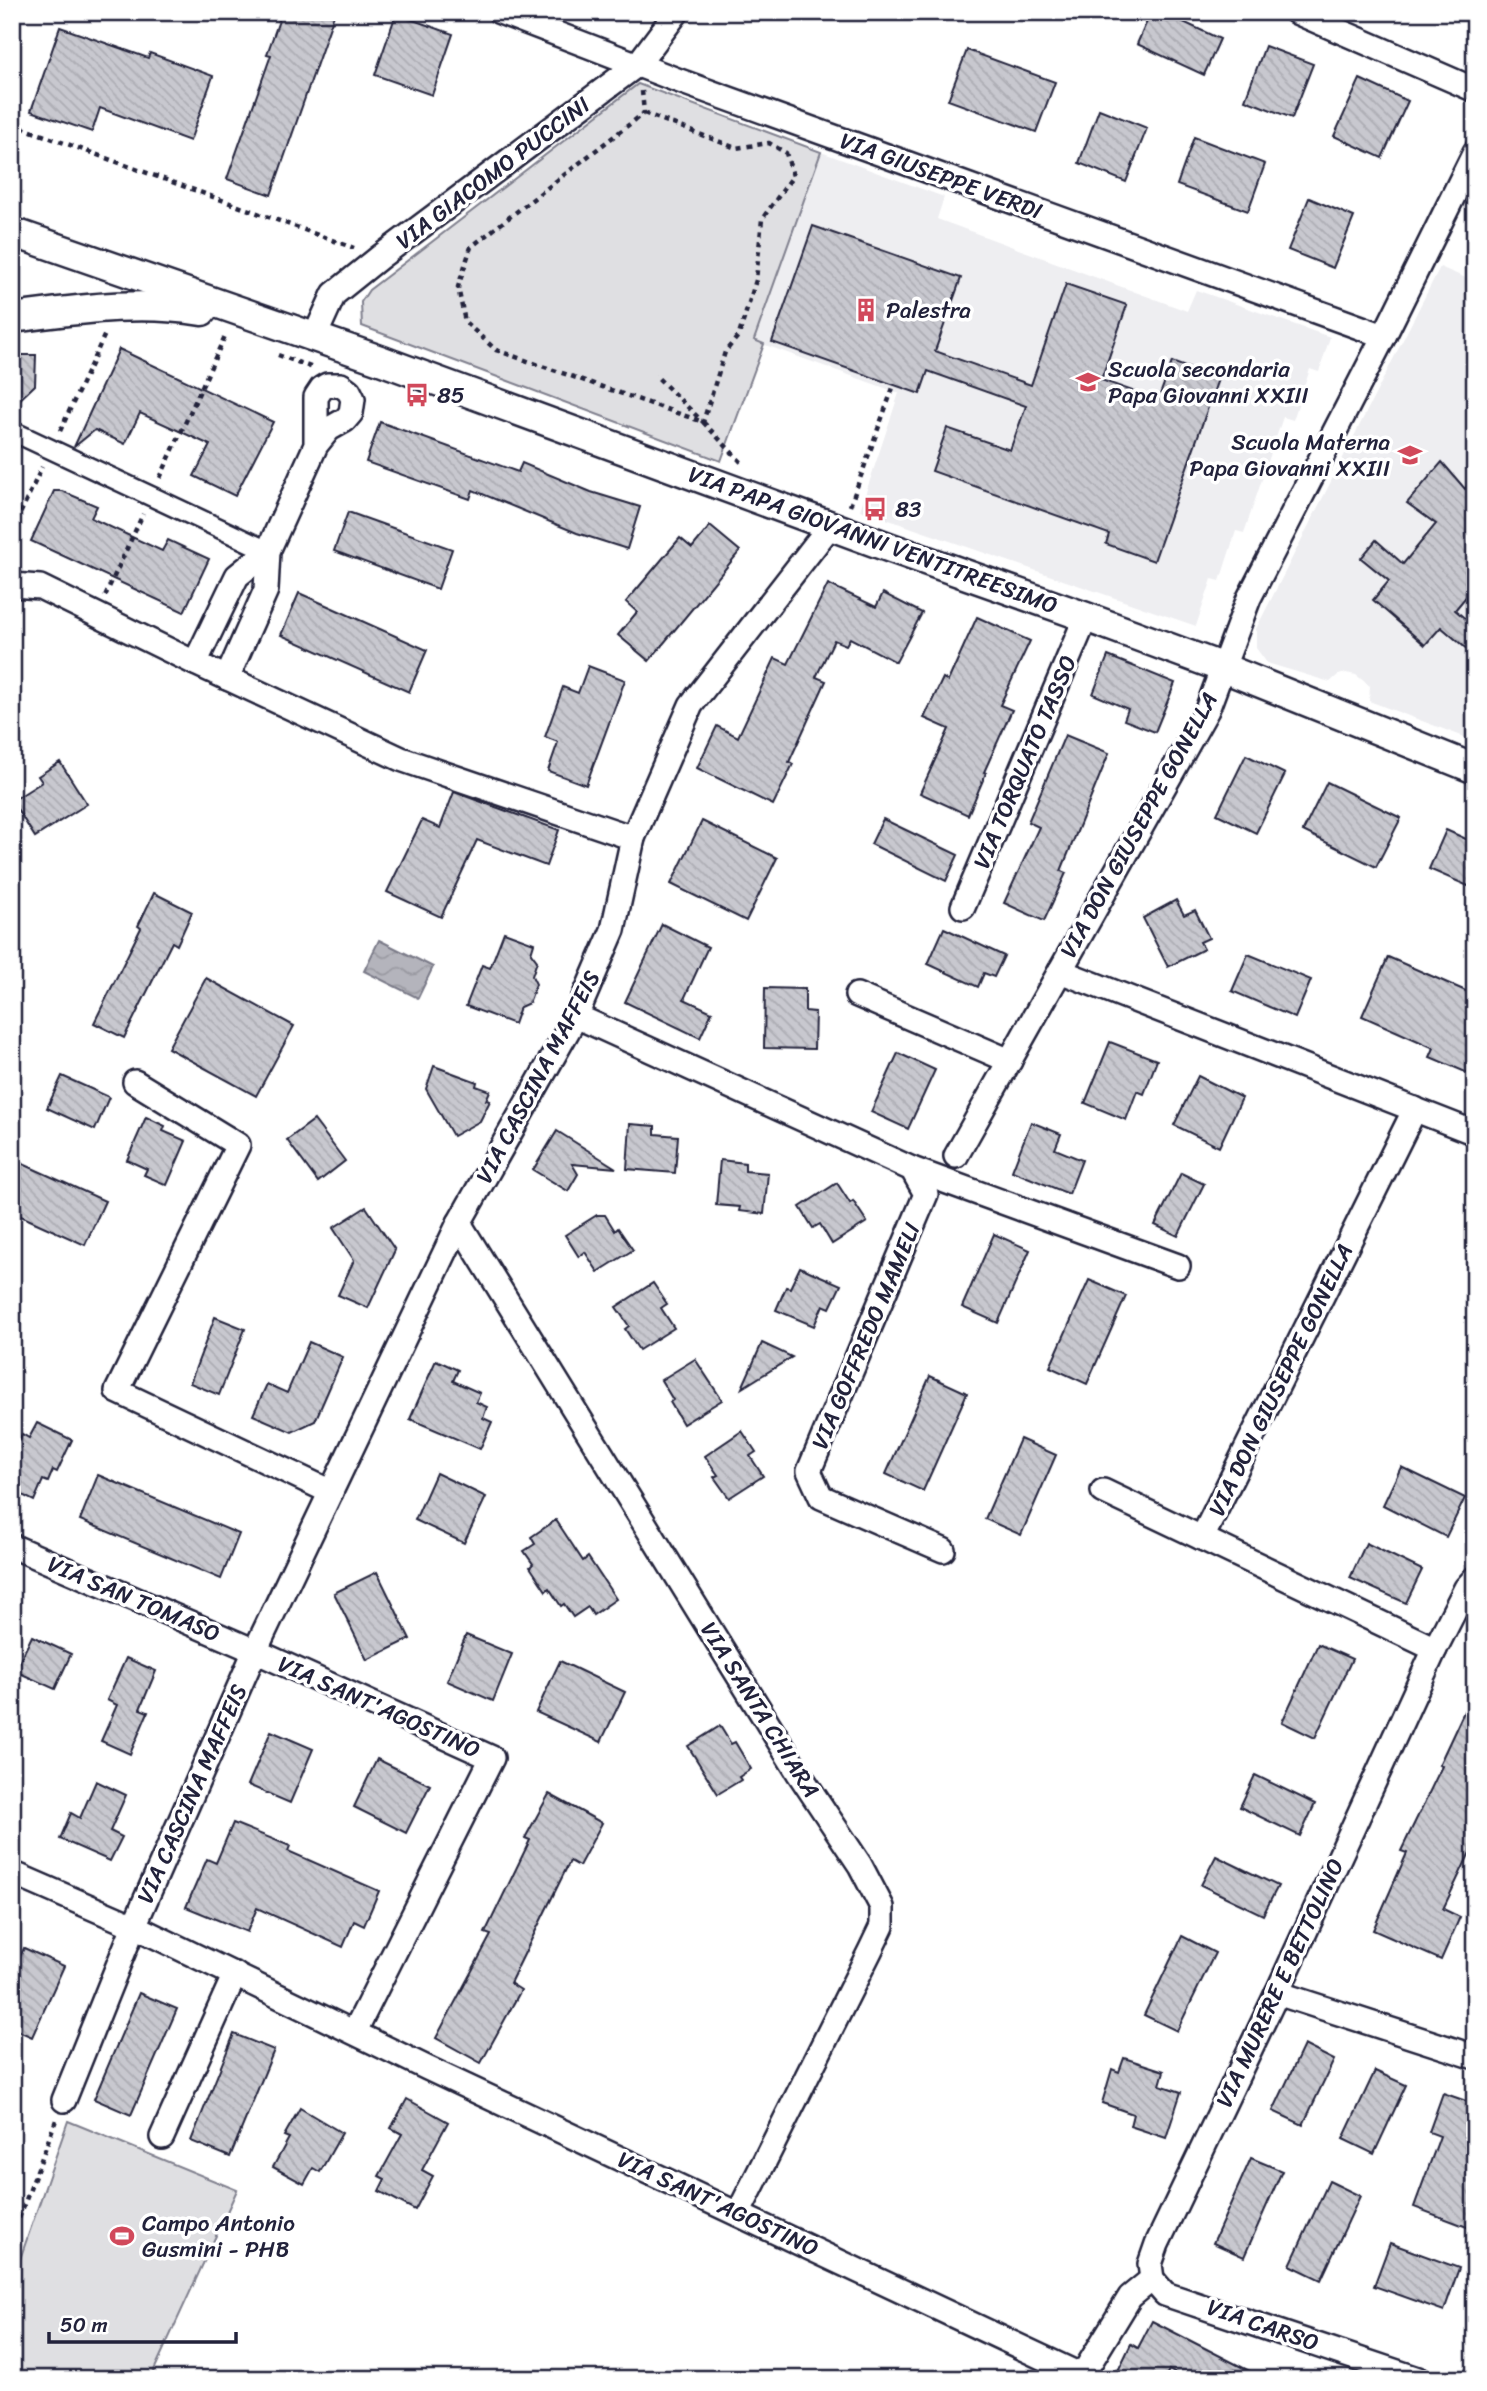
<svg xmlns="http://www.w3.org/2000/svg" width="1487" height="2391" font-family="Sriracha,sans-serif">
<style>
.built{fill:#eeeef1}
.green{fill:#dfdfe2;stroke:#80808e;stroke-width:2}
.water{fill:url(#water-waves);stroke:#7a7a88;stroke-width:2}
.building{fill:url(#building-back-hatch);stroke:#22223b;stroke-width:2}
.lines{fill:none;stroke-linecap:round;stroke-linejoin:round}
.pedestrian-casing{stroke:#22223b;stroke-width:23}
.minor-casing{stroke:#22223b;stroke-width:28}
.tertiary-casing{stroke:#22223b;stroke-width:33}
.path{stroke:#22223b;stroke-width:4.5;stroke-dasharray:5 5;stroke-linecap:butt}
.pedestrian{stroke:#fff;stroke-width:18}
.minor{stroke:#fff;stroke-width:23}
.tertiary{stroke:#fff;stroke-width:28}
.labels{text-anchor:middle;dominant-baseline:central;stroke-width:7;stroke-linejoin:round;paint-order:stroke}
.street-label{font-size:23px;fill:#22223b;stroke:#fff}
.poi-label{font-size:23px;fill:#22223b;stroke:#fff;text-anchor:start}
</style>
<defs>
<pattern id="water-waves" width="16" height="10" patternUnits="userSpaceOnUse" patternTransform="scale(1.75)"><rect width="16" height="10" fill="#b4b4bc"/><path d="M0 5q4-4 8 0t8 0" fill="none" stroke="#9a9aa2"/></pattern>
<pattern id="building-back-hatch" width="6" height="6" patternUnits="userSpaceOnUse" patternTransform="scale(1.75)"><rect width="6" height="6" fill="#c8c8cf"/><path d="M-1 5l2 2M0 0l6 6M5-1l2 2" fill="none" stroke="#acacb3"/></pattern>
</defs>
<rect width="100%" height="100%" fill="#fff"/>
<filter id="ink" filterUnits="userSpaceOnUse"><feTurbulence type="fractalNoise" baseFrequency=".0143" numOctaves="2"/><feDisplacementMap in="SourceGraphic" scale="14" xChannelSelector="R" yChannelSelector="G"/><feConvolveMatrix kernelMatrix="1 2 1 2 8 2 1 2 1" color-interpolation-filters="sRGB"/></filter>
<g filter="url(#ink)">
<!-- built -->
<g class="built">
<polygon points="821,152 944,197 937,219 1187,311 1196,290 1330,337 1319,372 1310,369 1293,420 1283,417 1244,533 1236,531 1220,581 1212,579 1196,626 860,510 899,393 754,341"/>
<polygon points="1440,267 1475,282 1475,741 1369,701 1370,686 1356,675 1346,673 1338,675 1330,682 1267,663 1256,648 1256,629"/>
</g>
<!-- green -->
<g class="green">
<polygon points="638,84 821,152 754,340 764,344 721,461 362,326 361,302 369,290"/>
<polygon points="68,2121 237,2190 150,2379 12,2379 12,2282"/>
</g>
<!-- water -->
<polygon class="water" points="379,940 433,967 418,998 364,971"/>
<!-- building -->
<g class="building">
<polygon points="282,12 335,12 271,195 227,179 271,55 267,54"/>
<polygon points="1151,12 1162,12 1220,39 1204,75 1137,44"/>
<polygon points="396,14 453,34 432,95 375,75"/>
<polygon points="60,27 148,58 150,53 213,76 190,141 100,108 92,132 31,111"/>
<polygon points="1265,46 1313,64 1292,118 1245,100"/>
<polygon points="967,50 1055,82 1036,132 948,100"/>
<polygon points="1360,79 1408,101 1382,158 1334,136"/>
<polygon points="1099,109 1147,128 1126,182 1079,163"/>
<polygon points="1194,137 1265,164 1248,211 1177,185"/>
<polygon points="1309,198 1354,217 1333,268 1288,250"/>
<polygon points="813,226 961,278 935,351 1031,385 1066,284 1127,305 1101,380 1158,400 1172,362 1218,379 1154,561 1106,544 1109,534 932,471 947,428 1010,450 1026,406 928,371 920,394 772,342"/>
<polygon points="119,349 273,422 235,496 194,476 210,445 140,413 125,444 95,430 74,447"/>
<polygon points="12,355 36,355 35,385 12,407"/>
<polygon points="380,422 518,472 522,463 591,492 640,507 627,549 577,533 473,490 470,499 366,462"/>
<polygon points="1442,462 1465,489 1475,477 1475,586 1455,610 1475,627 1475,656 1441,627 1425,645 1373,600 1389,581 1361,558 1376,540 1403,564 1436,524 1407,503"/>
<polygon points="54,491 62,491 97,506 91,518 162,551 168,540 209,559 184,612 31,541"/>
<polygon points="348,512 452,549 438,589 334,551"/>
<polygon points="710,526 740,551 649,661 618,635 637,612 626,602 680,538 692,548"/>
<polygon points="828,584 876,607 883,593 922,613 896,662 850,638 846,645 834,640 816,677 826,681 789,762 793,764 773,805 697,768 717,726 738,737 775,658 788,664"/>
<polygon points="299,593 427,650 409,692 281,635"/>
<polygon points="977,617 1030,641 1000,705 1012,710 984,772 986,773 968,815 920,793 949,729 924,718 943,678 948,681"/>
<polygon points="1108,656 1175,683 1155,732 1124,720 1128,709 1093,694"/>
<polygon points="588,666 625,680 586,785 548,771 558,742 545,737 563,687 578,693"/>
<polygon points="1065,735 1109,753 1061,871 1066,873 1044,921 1004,903 1039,827 1028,822"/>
<polygon points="1246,755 1285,774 1256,833 1217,814"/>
<polygon points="60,762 87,804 35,837 12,801 42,782 38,776"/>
<polygon points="1327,782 1401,818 1376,867 1303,831"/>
<polygon points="454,792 559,830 546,866 477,840 441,917 387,892 422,820 440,828"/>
<polygon points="883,819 958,855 946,881 871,844"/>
<polygon points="702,821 777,858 746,921 671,884"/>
<polygon points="1446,830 1475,843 1475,889 1429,869"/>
<polygon points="154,893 192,912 177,945 172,942 124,1038 94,1023 141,928 138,926"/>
<polygon points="1176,900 1184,915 1195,910 1209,938 1200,942 1204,949 1168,967 1143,918"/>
<polygon points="662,924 708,947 684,999 712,1012 700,1038 625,1002"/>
<polygon points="944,928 1004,956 994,977 984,973 978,987 928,964"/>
<polygon points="504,932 534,943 531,953 537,961 532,976 536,984 529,1003 520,1007 514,1024 466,1006 482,965 490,968"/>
<polygon points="1248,954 1311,980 1295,1018 1232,991"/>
<polygon points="1388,957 1475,995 1475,1002 1468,1018 1475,1021 1475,1076 1430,1057 1434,1048 1362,1016"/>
<polygon points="206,978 294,1026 256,1096 168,1048"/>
<polygon points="765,988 805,989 805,1011 815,1012 814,1049 764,1048"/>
<polygon points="1110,1042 1157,1060 1144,1094 1137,1091 1126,1120 1085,1103"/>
<polygon points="898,1053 935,1070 908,1129 871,1112"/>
<polygon points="434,1066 477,1082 476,1086 490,1091 486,1100 490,1101 480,1121 453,1136 426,1089"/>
<polygon points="62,1076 109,1097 95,1130 47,1108"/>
<polygon points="1198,1076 1242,1098 1219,1147 1174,1125"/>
<polygon points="146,1117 165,1126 163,1131 186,1141 167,1185 144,1175 147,1169 127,1160"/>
<polygon points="314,1120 345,1161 318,1182 287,1140"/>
<polygon points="1031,1122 1061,1134 1055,1149 1082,1160 1069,1194 1012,1171"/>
<polygon points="630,1124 655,1126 655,1134 678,1136 675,1173 627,1169"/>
<polygon points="557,1131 616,1168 572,1164 578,1174 568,1191 533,1170"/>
<polygon points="12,1159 105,1201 85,1245 12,1212"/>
<polygon points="720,1160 745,1163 745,1171 768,1173 764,1214 739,1211 740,1207 716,1205"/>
<polygon points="1181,1173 1204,1184 1178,1236 1155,1225"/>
<polygon points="837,1183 850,1203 853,1201 867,1222 832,1244 820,1224 813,1228 800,1207"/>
<polygon points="366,1207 395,1250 368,1308 338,1295 354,1260 333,1228"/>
<polygon points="597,1215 605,1215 615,1231 618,1228 633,1250 598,1272 585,1252 579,1257 565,1235"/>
<polygon points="994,1234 1030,1250 998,1323 962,1307"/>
<polygon points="800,1267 841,1285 830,1308 823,1305 814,1326 776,1310 786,1287 790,1288"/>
<polygon points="1089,1280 1126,1296 1087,1384 1050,1367"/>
<polygon points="653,1283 667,1304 661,1308 674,1328 639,1350 625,1329 629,1326 616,1307"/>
<polygon points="215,1317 245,1329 219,1395 190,1383"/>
<polygon points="309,1342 343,1357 315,1421 292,1432 253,1415 267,1384 287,1393"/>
<polygon points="762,1343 792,1357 742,1388"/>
<polygon points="695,1359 722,1400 683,1424 670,1402 673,1400 661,1380"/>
<polygon points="436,1360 458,1370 453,1381 480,1393 476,1402 487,1407 483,1418 492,1422 480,1449 410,1419"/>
<polygon points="930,1376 967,1393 923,1491 886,1474"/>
<polygon points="37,1423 72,1440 57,1472 53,1470 48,1482 43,1480 34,1501 12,1490 12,1454 22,1434 29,1438"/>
<polygon points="742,1431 756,1452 750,1456 763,1476 729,1498 714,1477 718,1475 705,1456"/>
<polygon points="1020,1439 1056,1455 1021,1535 985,1519"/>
<polygon points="1401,1467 1465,1498 1446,1537 1383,1505"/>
<polygon points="436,1473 486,1497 464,1543 415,1520"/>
<polygon points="98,1475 239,1534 221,1579 80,1520"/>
<polygon points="556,1520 583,1561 588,1557 616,1599 593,1615 588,1607 573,1617 564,1604 561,1606 549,1588 546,1591 530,1567 533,1564 524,1551 535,1544 531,1537"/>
<polygon points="1366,1543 1422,1570 1406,1603 1350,1578"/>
<polygon points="377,1572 410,1639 367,1660 334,1593"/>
<polygon points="466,1635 512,1654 493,1701 447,1681"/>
<polygon points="32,1636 71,1654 55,1689 15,1671"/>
<polygon points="1318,1644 1352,1659 1315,1738 1282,1722"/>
<polygon points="126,1658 156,1671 140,1709 148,1712 130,1754 101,1741 117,1705 107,1700"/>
<polygon points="560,1661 625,1692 601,1742 536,1712"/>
<polygon points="1475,1688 1475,1842 1443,1909 1460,1917 1441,1960 1373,1930 1407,1853 1401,1851 1442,1766 1439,1765"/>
<polygon points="720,1726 731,1744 735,1742 751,1769 739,1777 741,1780 718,1794 688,1746"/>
<polygon points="271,1731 313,1749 290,1803 248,1785"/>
<polygon points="377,1759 430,1785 406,1833 354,1807"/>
<polygon points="1255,1775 1315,1804 1300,1836 1240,1807"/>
<polygon points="96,1781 126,1795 110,1831 122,1837 110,1861 60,1839 71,1813 80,1818"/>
<polygon points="549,1794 602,1823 579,1866 570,1861 510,1983 521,1990 481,2063 436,2038 491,1935 485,1933 530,1840 525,1838"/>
<polygon points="233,1823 290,1846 288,1851 379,1891 364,1926 354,1921 343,1947 257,1908 247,1932 186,1907 207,1859 216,1863"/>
<polygon points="1216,1856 1278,1886 1263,1915 1201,1885"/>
<polygon points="1182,1936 1215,1953 1177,2031 1144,2015"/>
<polygon points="24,1948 64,1966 32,2037 12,2028 12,1973"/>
<polygon points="139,1993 177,2009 131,2115 94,2099"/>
<polygon points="234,2034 274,2050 230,2157 191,2141"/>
<polygon points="1304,2045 1334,2060 1303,2125 1273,2111"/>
<polygon points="1124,2058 1164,2071 1160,2085 1181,2092 1166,2138 1130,2126 1133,2114 1102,2103 1112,2069 1119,2072"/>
<polygon points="1375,2071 1406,2085 1374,2154 1343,2139"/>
<polygon points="1443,2093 1475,2104 1475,2230 1414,2207 1440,2136 1429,2132"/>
<polygon points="407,2099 448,2122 422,2170 433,2176 415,2210 379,2191 385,2179 379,2176 402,2134 391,2128"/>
<polygon points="300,2108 342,2133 320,2172 313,2168 304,2184 273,2167 289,2138 284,2136"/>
<polygon points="1251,2158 1282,2171 1244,2257 1213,2243"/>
<polygon points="1329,2181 1360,2196 1321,2280 1290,2265"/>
<polygon points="1390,2243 1459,2268 1444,2311 1374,2286"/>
<polygon points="1152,2321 1191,2341 1265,2379 1186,2379 1169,2370 1164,2379 1114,2379 1131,2344 1138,2348"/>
</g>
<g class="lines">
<!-- pedestrian casing -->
<g class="pedestrian-casing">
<polyline id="pedestrian" points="12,431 268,551"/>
</g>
<!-- minor casing -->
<g class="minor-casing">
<g id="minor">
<polyline points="500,12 677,80 1384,336"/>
<polyline points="1296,12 1475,90"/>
<polyline points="315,336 334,294 380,257 638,64 677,12"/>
<polyline points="12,585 40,587 195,663 401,759 633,838"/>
<polyline points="195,663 237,576 268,551"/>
<polyline points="227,678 266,590 268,551 316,445 329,429 345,420 351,413 353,399 349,391 341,385 327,385 322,388 316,397 316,445"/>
<polyline points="963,907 1086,617"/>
<polyline points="1060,971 1475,1133"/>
<polyline points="857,995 1010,1061"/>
<polyline points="576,1016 912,1169 926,1194 809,1471 821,1497 943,1550"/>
<polyline points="135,1082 238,1145 117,1391 331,1492"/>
<polyline points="956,1156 1207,710 1249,598 1384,336 1475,152"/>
<polyline points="912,1169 1178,1266"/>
<polyline points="459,1223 798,1772 860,1865 882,1907 882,1926 870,1951 738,2214"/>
<polyline points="1103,1491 1435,1649"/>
<polyline points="1202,1538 1415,1109"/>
<polyline points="12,1546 255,1651 492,1758 355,2031"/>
<polyline points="12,1873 134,1926 427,2068 1082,2376"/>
<polyline points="1277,1993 1475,2057"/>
<polyline points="64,2100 134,1926 255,1651 459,1223 576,1016 613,930 633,838 691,705 830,526"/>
<polyline points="162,2137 235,1974"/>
<polyline points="1152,2279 1165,2294 1418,2379"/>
<polyline points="1080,2379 1130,2297 1152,2279 1150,2264 1157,2244 1277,1993 1435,1649 1466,1588 1475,1578"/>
</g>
</g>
<!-- tertiary casing -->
<g class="tertiary-casing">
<g id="tertiary">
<polyline points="12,232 380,360 891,548 1086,617 1221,667 1475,769"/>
<path d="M12 318C76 310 138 300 202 311"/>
</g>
</g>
<!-- path -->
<g class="path">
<polyline points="642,91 644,113 471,247 458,287 465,322 496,350 703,422 744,465"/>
<polyline points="644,113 736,148 769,143 786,153 793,176 762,219 756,280 739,335 725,352 703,422 655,375"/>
<polyline points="12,124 354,248"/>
<polyline points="278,355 313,368"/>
<polyline points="60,431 105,334"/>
<polyline points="160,478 225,336"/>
<polyline points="850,506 894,385"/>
<polyline points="12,531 42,467"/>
<polyline points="105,596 143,514"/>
<polyline points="12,2237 56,2120"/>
</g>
<!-- pedestrian -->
<use href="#pedestrian" class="pedestrian"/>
<!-- minor -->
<use href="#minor" class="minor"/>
<!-- tertiary -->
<use href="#tertiary" class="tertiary"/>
</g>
</g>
<!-- icons -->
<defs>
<g id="building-bare" transform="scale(1.89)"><path d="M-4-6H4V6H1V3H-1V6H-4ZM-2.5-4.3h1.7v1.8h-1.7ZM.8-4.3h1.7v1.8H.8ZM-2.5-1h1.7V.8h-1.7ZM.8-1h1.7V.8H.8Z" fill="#d1495b" stroke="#fff" stroke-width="2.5" paint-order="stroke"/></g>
<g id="school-bare" transform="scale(1.89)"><path d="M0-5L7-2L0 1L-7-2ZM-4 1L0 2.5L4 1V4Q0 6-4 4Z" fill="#d1495b" stroke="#fff" stroke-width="2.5" paint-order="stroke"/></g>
<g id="bus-bare" transform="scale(1.89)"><path d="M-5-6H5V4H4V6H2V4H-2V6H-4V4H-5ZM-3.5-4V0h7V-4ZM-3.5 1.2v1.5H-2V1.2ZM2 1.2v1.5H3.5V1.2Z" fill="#d1495b" stroke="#fff" stroke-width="2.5" paint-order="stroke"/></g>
<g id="stadium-bare" transform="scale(1.89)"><path d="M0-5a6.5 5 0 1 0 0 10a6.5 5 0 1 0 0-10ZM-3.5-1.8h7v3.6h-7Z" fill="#d1495b" stroke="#fff" stroke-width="2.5" paint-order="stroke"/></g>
</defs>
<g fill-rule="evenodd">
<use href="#building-bare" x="866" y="310"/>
<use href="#school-bare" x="1088" y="382"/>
<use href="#bus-bare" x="417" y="395"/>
<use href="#school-bare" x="1410" y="455"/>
<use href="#bus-bare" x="875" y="509"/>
<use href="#stadium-bare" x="122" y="2236"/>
</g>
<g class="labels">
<!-- street labels -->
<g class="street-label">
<text transform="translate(493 173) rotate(-37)">VIA GIACOMO PUCCINI</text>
<text transform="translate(941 176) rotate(20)">VIA GIUSEPPE VERDI</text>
<text transform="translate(873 540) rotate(20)">VIA PAPA GIOVANNI VENTITREESIMO</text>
<text transform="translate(1025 762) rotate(-67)">VIA TORQUATO TASSO</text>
<text transform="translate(1139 825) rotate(-61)">VIA DON GIUSEPPE GONELLA</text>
<text transform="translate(538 1077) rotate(-62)">VIA CASCINA MAFFEIS</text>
<text transform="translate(866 1336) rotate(-67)">VIA GOFFREDO MAMELI</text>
<text transform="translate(1281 1380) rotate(-64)">VIA DON GIUSEPPE GONELLA</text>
<text transform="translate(134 1599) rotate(23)">VIA SAN TOMASO</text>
<text transform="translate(379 1707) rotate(24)">VIA SANT'AGOSTINO</text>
<text transform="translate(760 1710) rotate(58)">VIA SANTA CHIARA</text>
<text transform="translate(192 1794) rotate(-66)">VIA CASCINA MAFFEIS</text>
<text transform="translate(1280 1983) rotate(-65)">VIA MURERE E BETTOLINO</text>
<text transform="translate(718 2204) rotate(25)">VIA SANT'AGOSTINO</text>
<text transform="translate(1263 2325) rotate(19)">VIA CARSO</text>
</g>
<!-- poi labels -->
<g class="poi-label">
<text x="886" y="310">Palestra</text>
<text x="1108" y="369">Scuola secondaria<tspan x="1108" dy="26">Papa Giovanni XXIII</tspan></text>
<text x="437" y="395">85</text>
<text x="1390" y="442" text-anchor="end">Scuola Materna<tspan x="1390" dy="26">Papa Giovanni XXIII</tspan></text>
<text x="895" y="509">83</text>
<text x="142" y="2223">Campo Antonio<tspan x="142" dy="26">Gusmini - PHB</tspan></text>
</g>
</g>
<!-- margin -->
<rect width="1487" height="2391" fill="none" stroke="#fff" stroke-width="42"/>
<rect x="21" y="21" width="1445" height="2349" fill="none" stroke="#22223b" stroke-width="2.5" filter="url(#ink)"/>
<!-- scale -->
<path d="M49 2332v10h187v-10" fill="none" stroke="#22223b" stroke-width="3.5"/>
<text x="60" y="2332" font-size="21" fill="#22223b" stroke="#ffffff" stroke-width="5" paint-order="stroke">50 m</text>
</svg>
